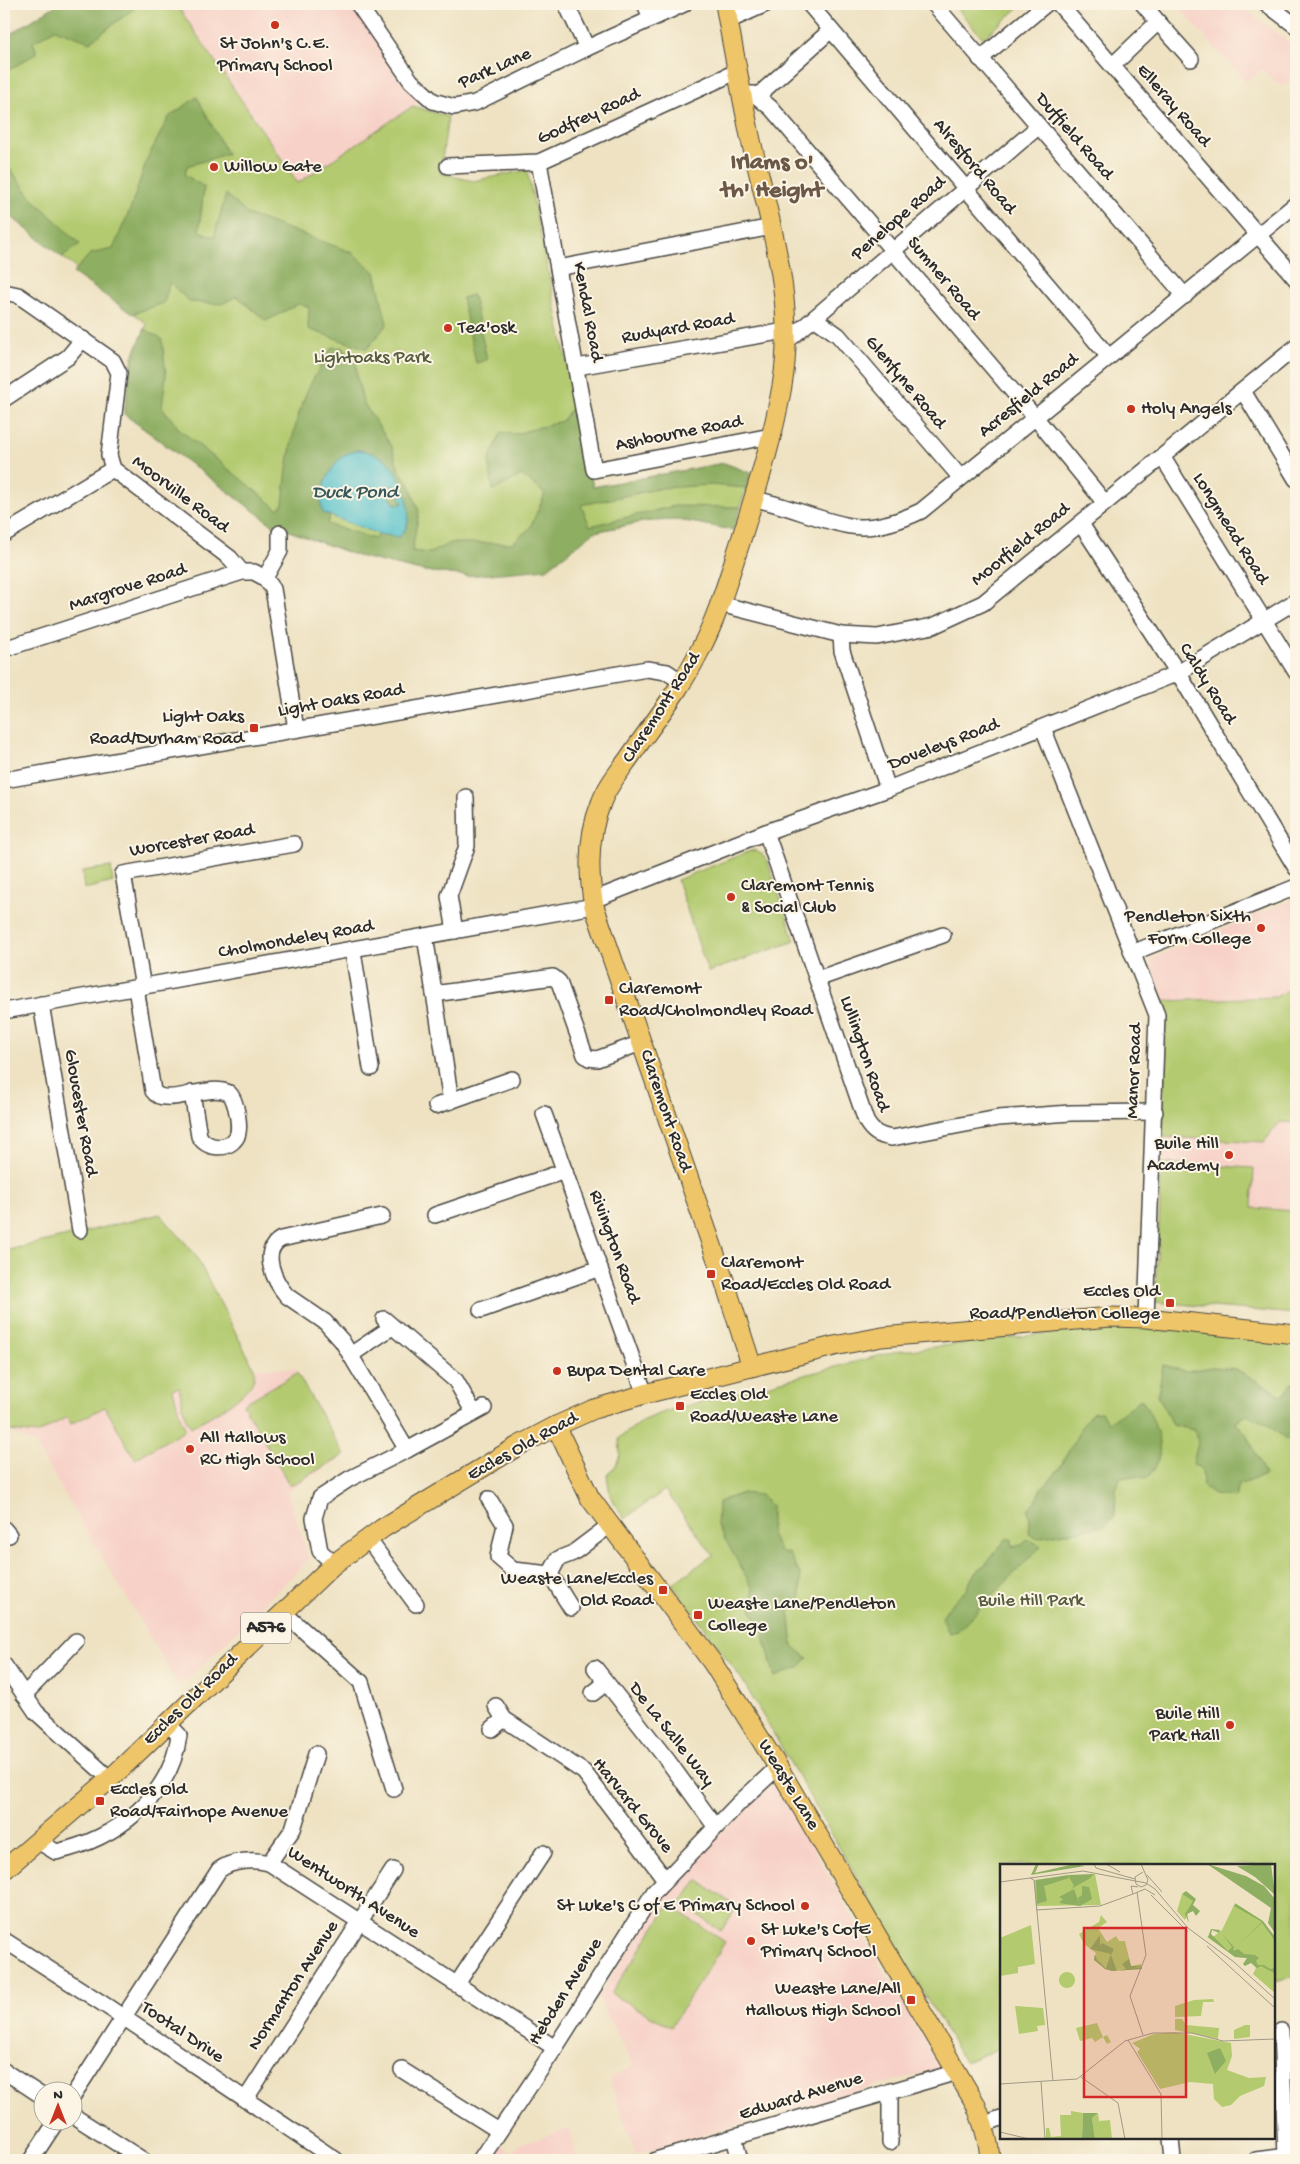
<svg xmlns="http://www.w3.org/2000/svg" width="1300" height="2164" font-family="'Gochi Hand',sans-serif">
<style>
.built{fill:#f7d1c7}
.green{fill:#b3ca6f;stroke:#6f7a4d}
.forest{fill:#8eae62;stroke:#5c6c46;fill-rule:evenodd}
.water{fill:#54c1cb;stroke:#40767b;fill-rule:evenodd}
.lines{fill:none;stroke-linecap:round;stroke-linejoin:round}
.minor-casing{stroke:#484642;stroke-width:18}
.major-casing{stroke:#484642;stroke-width:21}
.minor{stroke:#fff;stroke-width:15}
.major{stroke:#eec569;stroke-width:19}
.poi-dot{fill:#c8321e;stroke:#fcf5e5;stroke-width:2}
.labels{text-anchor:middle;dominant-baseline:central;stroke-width:4;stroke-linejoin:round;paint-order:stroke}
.shield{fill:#fcf5e5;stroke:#6a6863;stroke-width:1}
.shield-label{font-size:18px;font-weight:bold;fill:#2b2b2b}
.poi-label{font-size:19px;fill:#2b2b2b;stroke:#fcf5e5;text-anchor:start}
.street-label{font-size:19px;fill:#2b2b2b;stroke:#fcf5e5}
.park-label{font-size:19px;fill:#545b3f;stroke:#fcf5e5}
.water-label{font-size:20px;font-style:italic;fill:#37585b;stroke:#fcf5e5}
.district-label{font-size:24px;font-weight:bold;fill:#6b5846;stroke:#fcf5e5}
.inset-road{fill:none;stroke:#a09986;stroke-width:1}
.view{fill:#d62828;fill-opacity:0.15;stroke:#d62828;stroke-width:2.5}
.inset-edge{fill:none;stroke:#2b2b2b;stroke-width:2.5}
</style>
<rect width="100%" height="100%" fill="#fcf5e5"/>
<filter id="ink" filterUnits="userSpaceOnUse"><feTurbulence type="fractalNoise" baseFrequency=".02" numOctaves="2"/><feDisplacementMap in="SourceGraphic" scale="10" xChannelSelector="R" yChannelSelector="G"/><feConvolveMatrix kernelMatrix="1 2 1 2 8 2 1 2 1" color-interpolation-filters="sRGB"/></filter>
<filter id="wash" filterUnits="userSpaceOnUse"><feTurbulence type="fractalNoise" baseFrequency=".0096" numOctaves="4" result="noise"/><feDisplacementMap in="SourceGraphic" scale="20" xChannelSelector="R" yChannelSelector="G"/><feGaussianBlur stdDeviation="1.12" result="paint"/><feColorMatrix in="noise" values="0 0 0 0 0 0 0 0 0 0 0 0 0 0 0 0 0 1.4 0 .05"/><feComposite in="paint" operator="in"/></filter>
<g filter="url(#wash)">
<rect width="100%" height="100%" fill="#eee2c2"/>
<!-- built -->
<g class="built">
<polygon points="176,4 357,4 426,97 298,183"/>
<polygon points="1176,4 1238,4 1296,48 1296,87 1291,82 1284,85 1277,84 1262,69 1246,82"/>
<polygon points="1296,898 1296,1314 1155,1302 1163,1137 1166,1009 1164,997 1151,965 1151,960 1154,957"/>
<polygon points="160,1214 195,1254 254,1368 295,1368 345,1455 287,1492 309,1559 204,1664 179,1686 35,1444 11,1431 4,1432 4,1251"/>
<polygon points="774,1786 780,1791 940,2068 636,2154 609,2078 633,2066 598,1997 671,1885 767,1787"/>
<polygon points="569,2129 578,2160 490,2160 500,2145 513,2152 519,2144"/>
</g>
<!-- green -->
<g class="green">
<polygon points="58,4 176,4 298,183 413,106 448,117 440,173 473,181 527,170 593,487 724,463 751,473 733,530 680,520 648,521 594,532 467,576 417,570 358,556 273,525 124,414 133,356 147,324 4,211 4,38"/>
<polygon points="953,4 1023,4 983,38"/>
<polygon points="756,850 762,854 767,860 795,941 708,972 677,880 750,851"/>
<polygon points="111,867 113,882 84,889 82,871"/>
<polygon points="1296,985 1296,1123 1280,1122 1264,1142 1163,1137 1165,1001 1276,997"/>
<polygon points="1162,1163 1254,1168 1252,1208 1296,1211 1296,1314 1155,1302"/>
<path d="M160 1214 195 1254 254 1368C262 1391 208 1417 191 1427L185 1417 179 1387 173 1389 181 1420 186 1429 135 1459 105 1407 71 1424 67 1417 37 1434 11 1431 4 1432V1251Z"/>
<polygon points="1115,1325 1126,1328 1151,1325 1296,1341 1296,1977 1274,1982 1274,1865 1001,1865 1001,2048 964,2062 741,1678 672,1584 713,1555 665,1490 624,1519 610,1495 607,1475 616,1465 620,1454 619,1439 622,1435 623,1435 642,1421 667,1411 893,1352"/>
<polygon points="297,1373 344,1455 290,1486 243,1404"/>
<polygon points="697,1880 737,1907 721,1931 681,1903"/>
<polygon points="669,1905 725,1942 671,2027 611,1994"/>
</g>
<!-- forest -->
<g class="forest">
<polygon points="58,4 140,4 90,42 55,29 33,42 37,53 4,73 4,38"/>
<polygon points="197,97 227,154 187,166 185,175 204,187 199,231 214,237 226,194 247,214 351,252 375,272 387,324 367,349 308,329 309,307 298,304 266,321 237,296 222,304 189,302 170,282 164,303 132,314 73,273 90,254 113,249 131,207 147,159 169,117"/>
<polygon points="4,161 33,199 80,244 62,257 4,211"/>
<polygon points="473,295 487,360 476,363 462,298"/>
<path d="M145 329 162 339 166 375 162 407 180 430 278 509 283 504C287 465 292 427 307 391 314 376 324 362 332 347L343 348 356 360 357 377 363 402 392 447 399 470 410 485 419 512 412 551 430 553 450 543H512L530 528 545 494 522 475 493 491 489 461 501 432 515 434 562 421 575 403 593 487 724 463 751 473 747 488 711 485 662 488 581 505 590 526 674 506 741 507 733 530 680 520 648 521 594 532 547 569 467 576 417 570 358 556 273 525 124 414 133 356ZM392 467C402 487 420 519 399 537L378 534 375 539 327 524 330 516 323 513Z"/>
<polygon points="392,485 398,488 403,504 395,504 386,492"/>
<polygon points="1163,1365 1186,1371 1213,1367 1236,1369 1283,1396 1293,1383 1296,1383 1296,1436 1287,1440 1267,1424 1247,1415 1235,1422 1248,1436 1265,1475 1239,1485 1235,1498 1215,1495 1203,1486 1202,1469 1193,1464 1198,1441 1194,1430 1172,1425 1158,1395"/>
<path d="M1141 1399C1156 1420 1171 1459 1146 1478L1135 1476 1121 1478 1116 1489 1115 1516 1105 1526 1036 1538 1029 1534 1030 1520 1028 1510 1039 1496 1040 1489 1048 1483 1060 1467 1085 1421 1092 1413 1101 1412 1108 1422 1120 1415Z"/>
<polygon points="742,1493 760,1495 771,1505 771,1534 780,1551 789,1554 800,1574 801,1602 789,1609 793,1646 808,1658 799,1667 775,1677 762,1629 751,1610 753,1589 717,1525 718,1502"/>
<polygon points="1006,1539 1012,1539 1012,1547 1022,1545 1028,1539 1041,1546 958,1631 949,1633 942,1618 948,1607 966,1590 974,1574 984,1566"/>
</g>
<!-- water -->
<path class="water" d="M357 450C368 451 381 455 389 463 404 479 419 520 399 537L378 534 323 513C316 494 329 469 343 456 347 453 353 452 357 450ZM392 485 398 489 403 504H395L386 492Z"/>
</g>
<g filter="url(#ink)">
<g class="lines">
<!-- minor casing -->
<g class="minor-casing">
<g id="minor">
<polyline points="358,4 411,81 433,101 454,107 475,103 587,48 684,4"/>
<polyline points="566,4 587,48"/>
<polyline points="645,4 651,18"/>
<polyline points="809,4 1109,357"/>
<polyline points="934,4 1185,296"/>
<polyline points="1059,4 1296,279"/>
<polyline points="1267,4 1296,26"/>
<polyline points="728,21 766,4"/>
<polyline points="1158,22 1191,59"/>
<polyline points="980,59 1046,4"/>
<polyline points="1112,66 1158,22 1143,4"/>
<polyline points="742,94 754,94 771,108 1039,422 1105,503"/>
<polyline points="759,97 764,90 831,30"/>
<polyline points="539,162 594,470 771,436"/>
<polyline points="448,166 539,162 738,71"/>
<polyline points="558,268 772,227"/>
<polyline points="4,292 18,295 113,361 119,373 109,455 113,469 230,558 242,572"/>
<polyline points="814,318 838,335 961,478"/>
<polyline points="786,342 1039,126"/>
<polyline points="577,367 785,331"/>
<polyline points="1243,391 1296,479"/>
<polyline points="4,399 68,357 83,339"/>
<polyline points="1163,458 1296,672"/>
<path d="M754 499C786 505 818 520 850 526 874 530 900 521 921 511L1296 204"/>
<polyline points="1081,524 1182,679 1296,868"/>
<polyline points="280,533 280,551 265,578 273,589 274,595 296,729"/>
<polyline points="4,534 113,469"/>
<polyline points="720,604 841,635 877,637 933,626 983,603 1296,347"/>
<polyline points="841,635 842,651 888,789"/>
<polyline points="4,649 242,572 254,572 265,578"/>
<polyline points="1043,728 1157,1015 1146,1318"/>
<polyline points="4,780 647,669 667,672 682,682"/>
<path d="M766 832 866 1121C872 1132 879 1136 892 1138L998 1118 1071 1113 1155 1112"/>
<polyline points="593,900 766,832 888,789 1178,673 1296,601"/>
<polyline points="455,931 449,896 467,846 466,797"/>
<polyline points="425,936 451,1101"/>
<polyline points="353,951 371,1068"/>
<polyline points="1132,953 1296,887"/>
<polyline points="817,979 943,935"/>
<polyline points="143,987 123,874 294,844"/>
<path d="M136 988 153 1091C165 1109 208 1082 229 1093 236 1099 242 1129 236 1138 227 1151 207 1149 199 1136L192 1093"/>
<polyline points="434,994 553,977 559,982 585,1055 589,1058 597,1059 641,1043"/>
<polyline points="41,1004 80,1230"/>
<polyline points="4,1011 594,906"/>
<polyline points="436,1106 512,1079"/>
<polyline points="544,1114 645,1394"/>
<polyline points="435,1215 565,1171"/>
<path d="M382 1216 281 1239C259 1251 275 1282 287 1296L325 1322 342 1341 407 1450"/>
<polyline points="481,1310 600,1268"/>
<polyline points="384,1319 456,1381 474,1413"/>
<polyline points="352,1354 392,1327"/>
<polyline points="489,1499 505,1525 498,1557 513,1570 550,1574"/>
<polyline points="4,1529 9,1535"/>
<polyline points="368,1539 416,1604"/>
<polyline points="334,1564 320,1551 314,1518 320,1498 349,1479 407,1450 484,1408"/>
<polyline points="571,1608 550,1574 558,1559 573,1553 610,1525"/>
<polyline points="283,1612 361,1682 394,1789"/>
<polyline points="4,1665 36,1712 110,1779"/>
<polyline points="595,1668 668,1761 715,1826"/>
<polyline points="593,1693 606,1683"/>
<polyline points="24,1695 76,1641"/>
<polyline points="496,1706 504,1719 584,1772 664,1878"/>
<polyline points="492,1729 504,1719"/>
<path d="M38 1841 56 1852C115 1839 171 1798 179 1735L167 1723"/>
<polyline points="269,1863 293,1829 316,1754"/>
<polyline points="4,1940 108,2007 336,2160"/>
<polyline points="457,1984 543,1853"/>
<polyline points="1281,2031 1286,2156"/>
<polyline points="402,2070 499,2131"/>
<polyline points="4,2071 42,2096"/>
<polyline points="890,2091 890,2142"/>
<path d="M72 2097 219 1870C232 1860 254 1859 269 1863L555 2048"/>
<polyline points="245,2100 393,1870"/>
<polyline points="72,2115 143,2160"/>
<polyline points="984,2124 1001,2118"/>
<polyline points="734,2138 740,2160"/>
<polyline points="1171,2138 1173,2160"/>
<polyline points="31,2160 56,2122"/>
<polyline points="480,2160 555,2048 654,1892 739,1803 778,1767"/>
<polyline points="656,2160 957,2072"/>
<polyline points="1256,2160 1295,2155"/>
</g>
</g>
<!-- major casing -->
<g class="major-casing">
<g id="major">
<path d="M725 4C733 48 741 92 750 136 768 217 797 301 782 386 773 439 756 491 740 543 728 579 718 616 700 650 681 689 653 723 629 758 619 772 607 786 601 803 588 835 588 873 594 906L725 1283 752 1367"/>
<path d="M556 1426 590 1498 712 1662 778 1767 975 2103C983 2122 989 2140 990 2160"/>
<polyline points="4,1870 110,1779 334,1564 383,1528 518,1446 556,1426 594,1409 645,1394 834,1346 882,1337 1111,1317 1146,1318 1296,1334"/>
</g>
</g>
<!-- minor -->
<use href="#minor" class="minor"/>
<!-- major -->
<use href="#major" class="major"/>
</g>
</g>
<!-- markers -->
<g class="poi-dot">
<circle cx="275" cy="25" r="5"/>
<circle cx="214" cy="167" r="5"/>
<circle cx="448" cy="328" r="5"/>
<circle cx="1131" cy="409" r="5"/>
<rect x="249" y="723" width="10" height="10" rx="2.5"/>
<circle cx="731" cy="897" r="5"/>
<circle cx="1261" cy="928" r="5"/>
<rect x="604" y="995" width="10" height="10" rx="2.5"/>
<circle cx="1229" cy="1155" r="5"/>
<rect x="706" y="1269" width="10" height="10" rx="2.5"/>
<rect x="1165" y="1298" width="10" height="10" rx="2.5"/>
<circle cx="557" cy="1371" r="5"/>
<rect x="675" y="1401" width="10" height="10" rx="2.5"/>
<circle cx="190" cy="1449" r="5"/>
<rect x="658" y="1585" width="10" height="10" rx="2.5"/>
<rect x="693" y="1610" width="10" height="10" rx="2.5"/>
<circle cx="1230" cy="1725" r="5"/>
<rect x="95" y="1796" width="10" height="10" rx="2.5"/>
<circle cx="805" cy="1906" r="5"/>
<circle cx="751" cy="1941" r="5"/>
<rect x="906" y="1995" width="10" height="10" rx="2.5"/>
</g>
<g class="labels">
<!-- shield labels -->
<rect class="shield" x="241" y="1612.5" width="50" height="31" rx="4"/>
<g class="shield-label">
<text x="266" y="1628">A576</text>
</g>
<!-- poi labels -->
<g class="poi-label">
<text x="275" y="44" text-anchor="middle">St John's C.E.<tspan x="275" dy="22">Primary School</tspan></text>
<text x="224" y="167">Willow Gate</text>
<text x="458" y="328">Tea'osk</text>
<text x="1141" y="409">Holy Angels</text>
<text x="244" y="717" text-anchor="end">Light Oaks<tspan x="244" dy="22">Road/Durham Road</tspan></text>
<text x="741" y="886">Claremont Tennis<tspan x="741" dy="22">&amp; Social Club</tspan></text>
<text x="1251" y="917" text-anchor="end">Pendleton Sixth<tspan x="1251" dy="22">Form College</tspan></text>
<text x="619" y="989">Claremont<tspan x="619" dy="22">Road/Cholmondley Road</tspan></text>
<text x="1219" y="1144" text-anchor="end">Buile Hill<tspan x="1219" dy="22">Academy</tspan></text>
<text x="721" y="1263">Claremont<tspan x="721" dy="22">Road/Eccles Old Road</tspan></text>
<text x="1160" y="1292" text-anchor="end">Eccles Old<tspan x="1160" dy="22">Road/Pendleton College</tspan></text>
<text x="567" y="1371">Bupa Dental Care</text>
<text x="690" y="1395">Eccles Old<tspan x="690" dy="22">Road/Weaste Lane</tspan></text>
<text x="200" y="1438">All Hallows<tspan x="200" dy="22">RC High School</tspan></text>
<text x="653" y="1579" text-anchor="end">Weaste Lane/Eccles<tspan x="653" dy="22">Old Road</tspan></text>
<text x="708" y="1604">Weaste Lane/Pendleton<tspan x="708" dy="22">College</tspan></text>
<text x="1220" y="1714" text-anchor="end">Buile Hill<tspan x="1220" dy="22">Park Hall</tspan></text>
<text x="110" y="1790">Eccles Old<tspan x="110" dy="22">Road/Fairhope Avenue</tspan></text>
<text x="795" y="1906" text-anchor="end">St Luke's C of E Primary School</text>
<text x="761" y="1930">St Luke's CofE<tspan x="761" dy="22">Primary School</tspan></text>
<text x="901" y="1989" text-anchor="end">Weaste Lane/All<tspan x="901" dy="22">Hallows High School</tspan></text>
</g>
<!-- street labels -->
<g class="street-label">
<text transform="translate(495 69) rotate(-24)">Park Lane</text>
<text transform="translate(1173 106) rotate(49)">Elleray Road</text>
<text transform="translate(589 117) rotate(-25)">Godfrey Road</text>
<text transform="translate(1074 137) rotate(49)">Duffield Road</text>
<text transform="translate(974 167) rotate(50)">Alresford Road</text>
<text transform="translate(899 219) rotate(-41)">Penelope Road</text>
<text transform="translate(943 279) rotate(50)">Sumner Road</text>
<text transform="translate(587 312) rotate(79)">Kendal Road</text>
<text transform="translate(678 329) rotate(-10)">Rudyard Road</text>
<text transform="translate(905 383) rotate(50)">Glenfyne Road</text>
<text transform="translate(1029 396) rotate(-39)">Acresfield Road</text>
<text transform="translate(679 434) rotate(-11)">Ashbourne Road</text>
<text transform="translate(180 495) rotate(37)">Moorville Road</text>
<text transform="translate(1230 529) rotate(58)">Longmead Road</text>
<text transform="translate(1021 545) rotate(-39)">Moorfield Road</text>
<text transform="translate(128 588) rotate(-18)">Margrove Road</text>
<text transform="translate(1207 684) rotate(58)">Caldy Road</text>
<text transform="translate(341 701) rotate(-10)">Light Oaks Road</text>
<text transform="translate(662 708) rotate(-57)">Claremont Road</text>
<text transform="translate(944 745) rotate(-21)">Doveleys Road</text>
<text transform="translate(192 841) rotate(-10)">Worcester Road</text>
<text transform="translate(296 940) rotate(-10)">Cholmondeley Road</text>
<text transform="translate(864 1054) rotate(71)">Lullington Road</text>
<text transform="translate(1135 1071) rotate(-88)">Manor Road</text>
<text transform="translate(665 1111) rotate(71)">Claremont Road</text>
<text transform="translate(80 1113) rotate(80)">Gloucester Road</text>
<text transform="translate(614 1247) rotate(70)">Rivington Road</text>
<text transform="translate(523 1447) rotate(-29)">Eccles Old Road</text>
<text transform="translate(191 1700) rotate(-44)">Eccles Old Road</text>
<text transform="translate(671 1735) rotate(52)">De La Salle Way</text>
<text transform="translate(788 1785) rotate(59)">Weaste Lane</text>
<text transform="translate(632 1806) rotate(51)">Harvard Grove</text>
<text transform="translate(353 1893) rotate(33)">Wentworth Avenue</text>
<text transform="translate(294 1986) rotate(-57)">Normanton Avenue</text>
<text transform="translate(566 1992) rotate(-58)">Hebden Avenue</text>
<text transform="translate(182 2033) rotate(34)">Tootal Drive</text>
<text transform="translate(801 2097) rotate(-17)">Edward Avenue</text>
</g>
<!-- park labels -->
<g class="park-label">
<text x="372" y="358">Lightoaks Park</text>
<text x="1031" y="1601">Buile Hill Park</text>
</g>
<!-- water labels -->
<g class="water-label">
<text x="355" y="493">Duck Pond</text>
</g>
<!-- district labels -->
<g class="district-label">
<text x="772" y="163">Irlams o'<tspan x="772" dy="28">th' Height</tspan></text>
</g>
</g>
<!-- overview -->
<g transform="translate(1000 1864)">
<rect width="275" height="275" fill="#eee2c2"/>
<path d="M95 10 101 41 36 42 34 16ZM182 30 194 37 185 56 177 47ZM235 39 261 56 275 73V129L253 110 256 104 248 94 235 93 207 73 210 71 213 73 222 66ZM101 51 107 58 98 64 107 78 116 72 119 77H125L131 102 141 100 142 105 112 107 94 96 96 89 84 80 79 70 99 58ZM31 61 35 100 18 103V109L0 112V74ZM59 116a8 8 0 1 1 16 0a8 8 0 1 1-16 0ZM213 135 214 138H203L201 152 175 153V142L194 136ZM15 142 43 144 45 161 37 162 38 167 19 170ZM175 155H182L186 161 219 164 218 175 175 166ZM97 159 103 173 107 171 111 178 107 180 103 173 95 178 92 174 80 177 76 164ZM245 161H250V173L234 175V166ZM174 168 231 179 232 192 227 206 249 214 266 213 264 222 240 232 231 241 222 243 214 235 213 220 190 218 160 225 137 188 140 185 132 179 154 170ZM71 247 83 249 82 275 46 274V264H49L51 273 61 272 60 251H71ZM98 249 99 257 110 256 112 275H95L92 254Z" fill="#b3ca6f"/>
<path d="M36 0H39L35 9 74 0 85 2 31 11ZM207 0 246 12 264 22 275 35V69L268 59 271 44ZM271 0 275 31 255 13 237 2ZM94 10 89 15 71 25 74 22 68 11ZM68 11 69 14 44 22 47 37 37 40 36 16ZM82 22 89 23 92 35 80 42 78 34 82 31ZM74 25 80 42 59 39 63 35 59 33ZM186 27 196 35 193 41 200 47 196 52 193 47 187 50 189 59 185 50 193 37 182 30ZM236 40 263 57 275 73V77L262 59 237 82 262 58 234 42ZM211 65 220 66 219 69 212 66 211 70 228 87 232 83 223 71 234 83 233 87 238 85 244 90 255 91 259 94 256 97 258 101H264L270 105 274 104V109L261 102 257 104 251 99 245 102 243 100 247 94 235 93 208 73ZM100 71V82L102 79 114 85 111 91 117 107 126 105 122 100 129 95 131 102H143L130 105 142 103V105L112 107 105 105 94 96 95 90 97 96 106 104 111 90 90 85ZM220 184 226 197 215 210 207 189ZM83 249H98L92 254 95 275H82Z" fill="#8eae62"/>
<path class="inset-road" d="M94 0 96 4 135 15M106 0 120 8M141 0 148 16 146 21 141 23 136 20 135 13 143 8M147 11 162 28M30 14 34 16 53 217M0 18 83 7 146 19 155 25 188 64 234 98 275 135M138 23 131 22 133 30 145 25 155 31M137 28 146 91 130 132 143 171M151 31 188 68M36 46 100 42 133 30M207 82 275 144M128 176 161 230 162 275M81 213 118 239 125 275M41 217 45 275M0 220 77 215 125 177 153 169H192L223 177 275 175M0 268 29 275"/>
<path class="view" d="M84 64H186V233H84Z"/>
<rect width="275" height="275" class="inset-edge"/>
</g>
<!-- margin -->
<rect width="1300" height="2164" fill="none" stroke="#fcf5e5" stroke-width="20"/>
<!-- north arrow -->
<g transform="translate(58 2106)"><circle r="24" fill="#fcf5e5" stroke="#a8a49b"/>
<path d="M0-4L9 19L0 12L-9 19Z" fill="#c8321e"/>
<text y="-8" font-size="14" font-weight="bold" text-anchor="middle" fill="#2b2b2b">N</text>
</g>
</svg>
